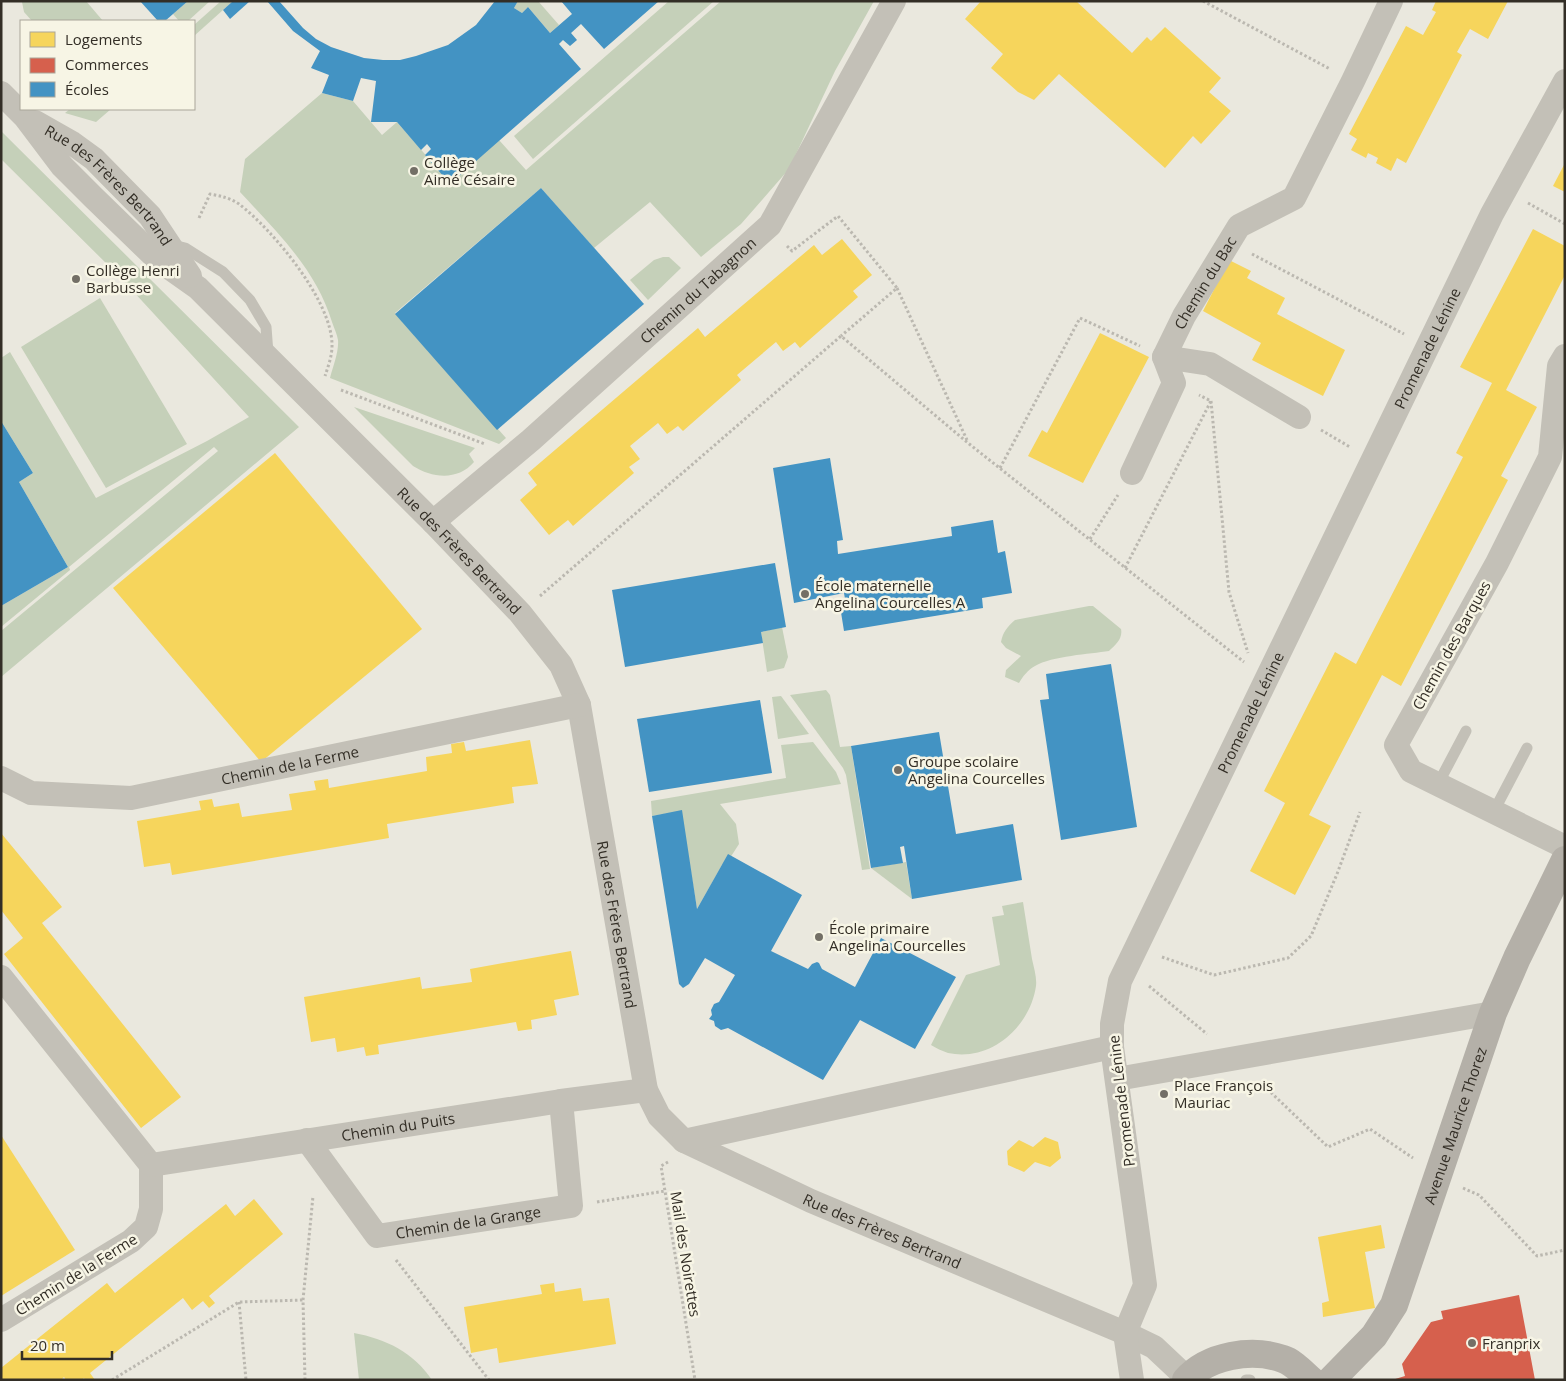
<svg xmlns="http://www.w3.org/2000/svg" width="1566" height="1381" font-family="'Open Sans',sans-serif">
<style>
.green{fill:#c5d0b9}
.homes{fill:#f6d55c}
.shops{fill:#d6604d}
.schools{fill:#4393c3}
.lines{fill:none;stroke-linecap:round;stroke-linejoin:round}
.path{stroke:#bbb8b0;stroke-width:3;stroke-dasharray:2.5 2.5;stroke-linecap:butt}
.lane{stroke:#c3c0b7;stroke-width:11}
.street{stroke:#c3c0b7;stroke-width:24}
.secondary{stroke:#b4b0a8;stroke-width:28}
.poi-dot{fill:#736f66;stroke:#f7f5e5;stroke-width:2}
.labels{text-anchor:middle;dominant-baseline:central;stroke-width:5;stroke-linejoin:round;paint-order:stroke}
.poi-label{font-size:15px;fill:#332e26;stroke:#f7f5e5;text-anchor:start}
.street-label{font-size:15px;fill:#332e26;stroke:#f7f5e5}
</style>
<rect width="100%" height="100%" fill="#eae8de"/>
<!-- green -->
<g class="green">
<polygon points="24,1 86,1 103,21 32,21 24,12 22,2"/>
<polygon points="188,1 210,1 188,21 179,21 173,14"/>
<polygon points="221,1 233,1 194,36 194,25"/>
<polygon points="518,1 538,1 559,25 550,33 528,7 522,13 514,8"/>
<polygon points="669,1 714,1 533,159 514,136"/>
<path d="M721 1H874L835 71 789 169 741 224 701 257 650 202 594 248 541 188 395 313 506 438 499 444 330 378C333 366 339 352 338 340 337 334 334 328 332 322 316 269 276 231 240 192L245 159 322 93 353 101 382 135 397 122 450 183 499 140 526 170Z"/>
<polygon points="70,109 111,109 96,122 65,113"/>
<polygon points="1,131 299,427 1,677 1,631 218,451 214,447 69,567 70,570 1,627 1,606 68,567 19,482 33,473 1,421 1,358 10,352 96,498 207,441 249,417 119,276 1,159"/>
<polygon points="663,257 669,257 681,268 648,300 630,280 654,260"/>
<polygon points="100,298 187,444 106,488 21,347"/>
<path d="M354 407 475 448 469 454 474 462C458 481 432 478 413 466Z"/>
<path d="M1089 606H1093L1121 629C1123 638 1116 645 1109 651 1090 654 1052 656 1035 666 1028 670 1023 676 1019 683L1005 677 1006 670 1021 656 1006 648 1001 642C1003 632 1007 627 1015 620Z"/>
<polygon points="782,627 788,657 784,668 767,672 761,632"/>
<polygon points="826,690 830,695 840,747 851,746 870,869 862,870 846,775 843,768 790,695"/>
<polygon points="781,696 809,734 778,739 772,697"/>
<polygon points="813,742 836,772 841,784 720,804 736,824 739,844 730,858 722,865 697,909 681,811 652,816 651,801 786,778 781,745"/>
<polygon points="906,862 912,899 871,868"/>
<path d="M1023 902C1026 921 1029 940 1032 959 1034 968 1037 978 1036 986 1030 1027 991 1062 948 1053 942 1051 936 1048 931 1045L966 975 1000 965 992 917 1004 915 1002 906Z"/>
<path d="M354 1333C386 1339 413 1352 432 1380H359Z"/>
</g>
<!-- homes -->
<g class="homes">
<polygon points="981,1 1076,1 1132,53 1147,37 1151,41 1165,27 1221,78 1209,92 1231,111 1201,144 1193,136 1165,168 1059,74 1034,100 1018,92 991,68 1003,54 965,19"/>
<polygon points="1436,1 1508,1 1488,39 1470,29 1457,52 1462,55 1406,163 1397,158 1391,171 1376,163 1378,158 1368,153 1366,158 1351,150 1357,139 1349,134 1406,26 1423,35 1436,12 1432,10"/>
<polygon points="1565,163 1565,192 1553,186"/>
<polygon points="1533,229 1565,246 1565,275 1506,390 1537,407 1501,476 1508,480 1401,686 1382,675 1309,815 1331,826 1295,895 1250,871 1285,803 1264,791 1335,652 1356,664 1463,457 1456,453 1492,383 1460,367"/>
<polygon points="842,239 872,275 853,291 858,297 800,348 795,342 783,351 776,342 737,375 741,380 683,431 678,426 667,434 658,423 630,446 640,459 629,467 634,473 573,526 568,520 549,535 520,500 537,485 528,473 698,328 705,337 814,245 822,255"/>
<polygon points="1229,260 1251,271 1247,278 1285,298 1277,314 1345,350 1323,396 1252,360 1261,343 1203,311"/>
<polygon points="1100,333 1149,357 1083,483 1028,456 1042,430 1047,433"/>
<polygon points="275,453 422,629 261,762 113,588"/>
<polygon points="530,740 538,784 512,787 514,803 387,824 389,838 172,875 170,863 144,867 137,821 201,810 199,801 212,799 214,807 239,803 242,817 292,810 289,794 316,790 314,781 328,779 329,788 427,771 426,757 452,753 451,744 464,742 466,751"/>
<polygon points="1,833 62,907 42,923 181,1097 141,1128 4,954 23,938 1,910"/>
<polygon points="571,951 579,995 554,1000 557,1015 531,1020 532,1029 518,1031 516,1022 378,1045 379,1054 366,1056 364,1047 337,1052 335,1038 311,1042 304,997 420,977 422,989 472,982 470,969"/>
<polygon points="1,1135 75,1250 1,1296"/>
<polygon points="1045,1137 1058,1142 1061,1158 1050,1167 1035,1162 1024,1172 1008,1165 1007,1151 1019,1140 1033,1147"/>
<polygon points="254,1199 283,1234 209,1296 215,1303 209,1308 203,1301 192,1310 183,1298 90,1373 95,1380 85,1380 84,1378 82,1380 66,1380 64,1377 61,1380 1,1380 1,1368 107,1283 115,1293 226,1204 235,1216"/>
<polygon points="1381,1225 1385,1248 1365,1252 1375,1308 1323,1317 1322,1303 1329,1301 1318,1237"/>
<polygon points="554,1283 555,1292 581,1288 583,1301 609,1298 616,1344 499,1363 497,1348 471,1353 464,1307 542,1294 540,1285"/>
</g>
<!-- shops -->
<polygon class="shops" points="1519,1295 1535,1380 1392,1380 1405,1376 1402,1364 1431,1322 1443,1319 1441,1311"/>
<!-- schools -->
<g class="schools">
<polygon points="140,1 188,1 165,21 158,21"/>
<polygon points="233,1 250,1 230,19 223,10"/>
<polygon points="267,1 279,1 303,28 316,39 331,47 364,58 383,60 400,60 416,56 448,45 476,25 495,1 518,1 514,8 522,13 528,7 550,33 572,14 561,1 659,1 604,49 581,24 571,33 577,40 570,46 563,40 559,44 581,69 450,184 425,155 431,149 427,144 421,150 397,122 371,122 376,81 361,78 353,101 322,93 329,75 311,68 320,51 293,31"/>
<polygon points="541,188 644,304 497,430 395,314"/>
<polygon points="1,421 33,473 19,482 68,567 1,606"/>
<polygon points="830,458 843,540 837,541 838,554 952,536 951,527 993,520 998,553 1005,551 1012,593 982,598 983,608 844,631 839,600 845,599 844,593 794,603 773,468"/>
<polygon points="775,563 786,627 761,632 763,643 625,667 612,590"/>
<polygon points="1111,664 1137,827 1061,840 1040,700 1049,699 1046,674"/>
<polygon points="760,700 772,773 649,792 637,719"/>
<polygon points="939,732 956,834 1013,824 1022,880 912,899 904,846 900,847 903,863 871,868 851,746"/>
<polygon points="682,810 697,909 728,854 802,895 771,951 808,969 812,964 817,962 819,963 822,969 855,987 881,938 956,977 915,1049 860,1020 823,1080 728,1028 721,1030 715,1026 714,1021 709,1019 712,1015 711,1010 714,1004 719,1002 735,975 705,958 689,984 683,988 679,984 652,816"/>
</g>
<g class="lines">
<!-- path -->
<g class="path">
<polyline points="1203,1 1330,69"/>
<polyline points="1528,203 1565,224"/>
<path d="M199 218 210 194C221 196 230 198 239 204 273 230 333 302 332 346 332 356 328 367 325 376"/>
<polyline points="787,246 792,251 838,216 897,288 841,336"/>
<polyline points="1252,254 1404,334"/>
<polyline points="897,288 967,440"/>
<polyline points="341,390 485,444"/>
<polyline points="1211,401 1229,592 1248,653"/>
<polyline points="1321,430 1350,447"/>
<polyline points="1000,468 1080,318 1140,346"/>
<polyline points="1090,539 1118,495"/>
<polyline points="1125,568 1211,401 1199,395"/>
<polyline points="540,596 841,336 968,443 1244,662"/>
<polyline points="1162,957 1214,975 1288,958 1311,936 1337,874 1360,812"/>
<polyline points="1149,986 1207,1034"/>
<polyline points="1260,1082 1328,1147 1370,1129 1413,1158"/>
<polyline points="668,1162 661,1166 695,1380"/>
<polyline points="1463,1188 1479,1195 1537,1256 1565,1250"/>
<polyline points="597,1202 665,1191"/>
<polyline points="396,1260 489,1380"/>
<polyline points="239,1302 246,1380"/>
<polyline points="112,1380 239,1302 303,1300"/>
<polyline points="305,1380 303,1300 313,1196"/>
</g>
<!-- lane -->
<g class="lane">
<polyline points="173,245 185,248 223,272 250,300 266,327 268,354"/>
<polyline points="1438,784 1466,731"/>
<polyline points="1494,811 1527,748"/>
<polyline points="1246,1380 1250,1380"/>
</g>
<!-- street -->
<g class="street">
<path id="s1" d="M1 93 25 117 62 166 93 197 157 259 198 288 433 522 520 613 561 665 579 705 646 1090 659 1116 684 1141 811 1201 1125 1333 1154 1347 1187 1378"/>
<path id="s2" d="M35 122 72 143 94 159 150 216 190 276"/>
<polyline points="1565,356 1559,366 1550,457 1497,563 1396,745 1411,771 1565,847"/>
<polyline points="1164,357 1210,364 1299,417"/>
<path id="s3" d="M1132 473 1174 383 1164 357 1184 316 1239 226 1294 198 1353 81 1391 1"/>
<path id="s4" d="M433 522 531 440 770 225 894 1"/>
<path id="s5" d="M1 778 31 793 131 798 579 705"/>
<polyline points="1,977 151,1165 151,1209 146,1227 131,1241 1,1320"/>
<polyline points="1117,1079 1493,1013"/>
<path id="s6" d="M307 1140 377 1236 571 1206 561 1101"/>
<polyline points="684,1141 1112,1047"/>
<path id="s7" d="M151 1165 561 1101 646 1090"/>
<path id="s8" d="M1132 1380 1125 1333 1145 1285 1112 1047V1024L1120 981 1492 214 1565 81"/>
</g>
<!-- secondary -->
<g class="secondary">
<path d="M1186 1380C1208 1355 1252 1348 1283 1359 1293 1362 1303 1373 1311 1380"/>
<path id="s9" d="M1331 1380 1374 1336 1394 1305 1493 1013 1517 958 1565 860"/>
</g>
</g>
<!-- markers -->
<g class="poi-dot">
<circle cx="414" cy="171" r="5"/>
<circle cx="76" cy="279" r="5"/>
<circle cx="805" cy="594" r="5"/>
<circle cx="898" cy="770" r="5"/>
<circle cx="819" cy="937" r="5"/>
<circle cx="1164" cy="1094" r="5"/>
<circle cx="1472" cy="1343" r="5"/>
</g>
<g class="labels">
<!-- poi labels -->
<g class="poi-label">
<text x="424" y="162">Collège<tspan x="424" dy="17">Aimé Césaire</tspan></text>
<text x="86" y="270">Collège Henri<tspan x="86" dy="17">Barbusse</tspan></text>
<text x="815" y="585">École maternelle<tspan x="815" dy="17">Angelina Courcelles A</tspan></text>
<text x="908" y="761">Groupe scolaire<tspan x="908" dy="17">Angelina Courcelles</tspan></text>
<text x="829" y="928">École primaire<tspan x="829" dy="17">Angelina Courcelles</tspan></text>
<text x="1174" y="1085">Place François<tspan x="1174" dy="17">Mauriac</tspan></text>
<text x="1482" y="1343">Franprix</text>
</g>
<!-- street labels -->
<g class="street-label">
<text stroke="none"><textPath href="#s2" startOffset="98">Rue des Frères Bertrand</textPath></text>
<text stroke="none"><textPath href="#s3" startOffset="212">Chemin du Bac</textPath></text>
<text stroke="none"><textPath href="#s4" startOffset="352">Chemin du Tabagnon</textPath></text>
<text stroke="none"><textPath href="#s8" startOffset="1110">Promenade Lénine</textPath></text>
<text stroke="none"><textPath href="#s1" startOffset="649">Rue des Frères Bertrand</textPath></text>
<text transform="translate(1451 645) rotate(-61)">Chemin des Barques</text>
<text stroke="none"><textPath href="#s8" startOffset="705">Promenade Lénine</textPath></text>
<text stroke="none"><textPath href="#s5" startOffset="296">Chemin de la Ferme</textPath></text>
<text stroke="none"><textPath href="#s1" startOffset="1069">Rue des Frères Bertrand</textPath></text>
<text transform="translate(1121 1101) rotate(-97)">Promenade Lénine</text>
<text stroke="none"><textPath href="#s9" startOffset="288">Avenue Maurice Thorez</textPath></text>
<text stroke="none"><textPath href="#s7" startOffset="250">Chemin du Puits</textPath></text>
<text stroke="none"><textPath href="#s6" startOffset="211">Chemin de la Grange</textPath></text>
<text stroke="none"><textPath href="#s1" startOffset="1519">Rue des Frères Bertrand</textPath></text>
<text transform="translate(686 1254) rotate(81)">Mail des Noirettes</text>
<text transform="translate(76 1274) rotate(-32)">Chemin de la Ferme</text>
</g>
</g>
<!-- border -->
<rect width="1566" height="1381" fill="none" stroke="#332e26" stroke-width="5"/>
<!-- legend -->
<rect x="20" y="20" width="175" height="90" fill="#f7f5e5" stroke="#a9a599"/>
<rect x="30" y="32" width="25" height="15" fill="#f6d55c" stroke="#a9a599"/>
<text x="65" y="45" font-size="15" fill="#332e26">Logements</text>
<rect x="30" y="58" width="25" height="15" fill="#d6604d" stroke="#a9a599"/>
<text x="65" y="70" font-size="15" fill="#332e26">Commerces</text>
<rect x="30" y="82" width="25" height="15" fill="#4393c3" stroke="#a9a599"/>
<text x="65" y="95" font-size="15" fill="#332e26">Écoles</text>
<!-- scale -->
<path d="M22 1351v8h90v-8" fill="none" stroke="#332e26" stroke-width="2.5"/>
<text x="30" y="1351" font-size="15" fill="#332e26" stroke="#f7f5e5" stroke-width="4" paint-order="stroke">20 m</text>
</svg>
